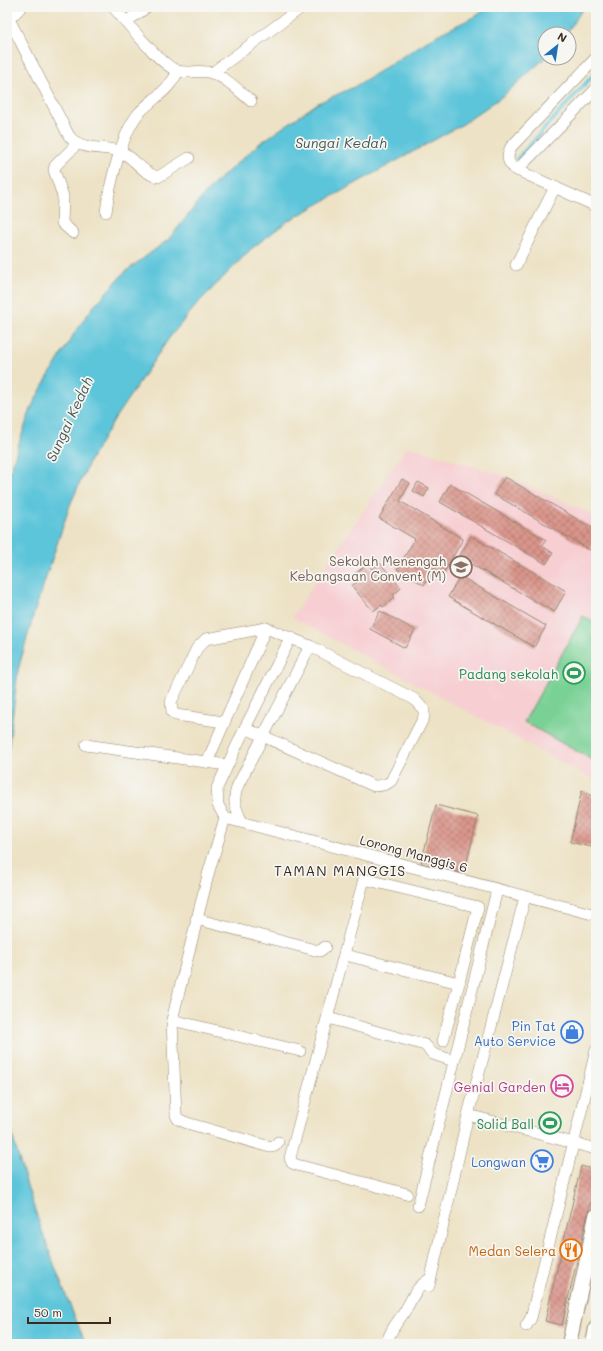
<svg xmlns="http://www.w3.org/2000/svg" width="603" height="1351" font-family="Mali,sans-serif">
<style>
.built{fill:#f7cfd3}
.park{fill:#7ad196;stroke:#5a7e5a}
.water{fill:#5dc5da;stroke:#4c787c}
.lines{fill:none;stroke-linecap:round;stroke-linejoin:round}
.stream{stroke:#5dc5da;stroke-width:3.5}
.building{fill:url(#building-cross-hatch)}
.minor-casing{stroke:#948672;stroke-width:12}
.major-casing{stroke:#948672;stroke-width:16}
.minor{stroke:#fff;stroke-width:11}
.major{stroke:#fff;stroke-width:14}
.labels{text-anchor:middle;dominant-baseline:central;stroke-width:3.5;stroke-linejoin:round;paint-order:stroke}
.education-label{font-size:13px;fill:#785e54;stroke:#f6f6f2;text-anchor:end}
.leisure-label{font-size:13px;fill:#27864d;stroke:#f6f6f2;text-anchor:end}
.street-label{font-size:13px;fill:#3b2a1e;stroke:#f6f6f2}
.shop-label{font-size:13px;fill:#366cbe;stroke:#f6f6f2;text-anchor:end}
.hotel-label{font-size:13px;fill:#b23c85;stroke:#f6f6f2;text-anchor:end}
.food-label{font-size:13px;fill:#c56008;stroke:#f6f6f2;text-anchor:end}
.water-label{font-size:14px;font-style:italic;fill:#455856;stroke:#f6f6f2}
.neighbourhood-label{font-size:14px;letter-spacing:1px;fill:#3b2a1e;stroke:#f6f6f2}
</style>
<defs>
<pattern id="building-cross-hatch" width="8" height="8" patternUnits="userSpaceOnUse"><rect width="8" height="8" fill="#da958b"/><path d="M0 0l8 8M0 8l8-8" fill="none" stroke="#b27a71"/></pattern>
</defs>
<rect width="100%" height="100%" fill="#f6f6f2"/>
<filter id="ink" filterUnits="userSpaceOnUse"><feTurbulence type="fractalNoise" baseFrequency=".025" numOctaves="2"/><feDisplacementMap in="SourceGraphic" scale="8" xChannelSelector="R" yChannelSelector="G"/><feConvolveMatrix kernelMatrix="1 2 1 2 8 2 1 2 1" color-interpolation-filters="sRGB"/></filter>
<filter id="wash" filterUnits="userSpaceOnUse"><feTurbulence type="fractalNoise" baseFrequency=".012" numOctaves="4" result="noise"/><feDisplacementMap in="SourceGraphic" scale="16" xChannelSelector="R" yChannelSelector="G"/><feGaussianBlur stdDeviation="0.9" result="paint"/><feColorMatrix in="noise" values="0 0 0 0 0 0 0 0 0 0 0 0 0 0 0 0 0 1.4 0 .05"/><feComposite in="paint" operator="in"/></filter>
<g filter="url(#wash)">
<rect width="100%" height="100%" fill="#ede2c5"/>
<!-- built -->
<polygon class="built" points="407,446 505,476 596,516 596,781 292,617"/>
<!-- park -->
<polygon class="park" points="583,616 596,623 596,762 524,722"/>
<!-- water -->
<g class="water">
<polygon points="489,7 584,7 566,34 545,34 545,58 504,95 463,124 288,221 251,249 199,302 169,338 115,418 90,460 70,505 35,610 18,670 7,760 7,483 18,446 32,406 45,382 77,329 93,307 125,272 169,239 204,195 218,180 259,144 318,103 354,87 437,35 476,16"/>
<path d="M7 1115C27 1194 54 1269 86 1344H11L7 1337Z"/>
</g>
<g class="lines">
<!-- stream -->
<polyline class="stream" points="517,159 596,72"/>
</g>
<g id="blocks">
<!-- building -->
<g class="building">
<polygon points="505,477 596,530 596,540 590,550 494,494"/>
<polygon points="402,479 410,483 400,501 463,539 443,574 434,568 424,585 397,569 415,539 379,518"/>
<polygon points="418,482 429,488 424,497 413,491"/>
<polygon points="450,484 546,540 542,546 553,553 546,564 440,502"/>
<polygon points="471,536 566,591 554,612 459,557"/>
<polygon points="380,563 401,588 393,595 395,597 383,607 381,605 373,611 352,586 359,580 355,574 367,564 372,569"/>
<polygon points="460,576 546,626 534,647 448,597"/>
<polygon points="380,611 415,630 405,648 370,629"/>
<polygon points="582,790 596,799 596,848 570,842"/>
<polygon points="436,805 478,816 464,874 421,863"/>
<polygon points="581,1166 596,1170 596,1179 562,1325 545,1321"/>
</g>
</g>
</g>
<g filter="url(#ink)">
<use href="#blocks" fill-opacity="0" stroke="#948672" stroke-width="1"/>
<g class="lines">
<!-- minor casing -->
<g class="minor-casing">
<g id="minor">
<path d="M113 7C128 23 160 65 178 71 189 74 201 69 212 73 226 77 240 92 251 101"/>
<path d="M9 19 69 136C81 151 102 146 119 151 134 156 141 173 158 177L189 158"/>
<polyline points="7,21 21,7"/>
<polyline points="127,21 147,7"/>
<path d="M596 58 511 147C506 157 507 164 517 170L596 206"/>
<polyline points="212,73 302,7"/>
<polyline points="517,170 596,89"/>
<path d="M106 212C109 187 122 132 139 113 153 98 169 91 178 71"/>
<polyline points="73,233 62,223 63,196 54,170 55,166 77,144"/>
<polyline points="516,265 555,187"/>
<path d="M224 722 176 715 172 712 171 702 197 648 206 639 266 628 310 646 414 699 424 710V717L391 781C386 785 382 786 374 786L245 728"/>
<polyline points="86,745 227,765"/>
<polyline points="207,762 266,628"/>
<polyline points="225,818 209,871 172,1020 176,1115 178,1119 187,1123 270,1147 275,1146 278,1142"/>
<polyline points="225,818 596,915"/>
<polyline points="225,818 218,805 217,788 245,728 291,637"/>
<path d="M242 822C235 807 232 801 238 785L310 646"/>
<polyline points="196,919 315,950 320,951 325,947"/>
<polyline points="345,955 459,983 443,1041"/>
<polyline points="328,1018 425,1045 433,1054 454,1061"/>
<polyline points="172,1020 300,1051"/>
<polyline points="468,1115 596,1149"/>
<polyline points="407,1194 297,1165 292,1163 290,1158 364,879 478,907 459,983"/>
<polyline points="418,1206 497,890"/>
<polyline points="429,1286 468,1115 525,897"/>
<polyline points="526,1326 531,1318 596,1050"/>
<path d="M386 1344C391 1330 395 1325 403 1314 413 1299 413 1289 430 1279"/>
</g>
</g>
<!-- major casing -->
<g class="major-casing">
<g id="major">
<polyline points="569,1344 596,1216"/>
<polyline points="593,1344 596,1328"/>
</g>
</g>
<!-- minor -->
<use href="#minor" class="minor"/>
<!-- major -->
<use href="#major" class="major"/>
</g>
</g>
<!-- icons -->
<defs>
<g id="school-ring" transform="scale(1.15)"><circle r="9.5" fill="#f6f6f2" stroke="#8d6e63" stroke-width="1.5"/><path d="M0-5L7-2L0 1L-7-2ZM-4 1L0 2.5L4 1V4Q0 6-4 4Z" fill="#8d6e63"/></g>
<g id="stadium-ring" transform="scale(1.15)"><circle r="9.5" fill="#f6f6f2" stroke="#2e9e5b" stroke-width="1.5"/><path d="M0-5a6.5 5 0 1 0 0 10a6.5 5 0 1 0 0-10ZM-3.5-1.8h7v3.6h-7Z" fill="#2e9e5b"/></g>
<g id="shop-ring" transform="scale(1.15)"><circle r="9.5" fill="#f6f6f2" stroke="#3f7fe0" stroke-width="1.5"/><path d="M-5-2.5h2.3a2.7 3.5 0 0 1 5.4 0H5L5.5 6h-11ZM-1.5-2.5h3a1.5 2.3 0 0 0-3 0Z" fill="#3f7fe0"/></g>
<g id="hotel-ring" transform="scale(1.15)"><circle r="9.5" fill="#f6f6f2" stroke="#d1479c" stroke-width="1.5"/><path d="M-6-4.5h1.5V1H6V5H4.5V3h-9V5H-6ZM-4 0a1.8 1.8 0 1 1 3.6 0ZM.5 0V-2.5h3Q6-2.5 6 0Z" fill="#d1479c"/></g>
<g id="supermarket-ring" transform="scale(1.15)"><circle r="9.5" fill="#f6f6f2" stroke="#3f7fe0" stroke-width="1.5"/><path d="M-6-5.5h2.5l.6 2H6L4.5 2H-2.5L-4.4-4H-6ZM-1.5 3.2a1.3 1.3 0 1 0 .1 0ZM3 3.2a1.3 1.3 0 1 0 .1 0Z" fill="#3f7fe0"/></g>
<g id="restaurant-ring" transform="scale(1.15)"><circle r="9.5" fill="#f6f6f2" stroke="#e8710a" stroke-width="1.5"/><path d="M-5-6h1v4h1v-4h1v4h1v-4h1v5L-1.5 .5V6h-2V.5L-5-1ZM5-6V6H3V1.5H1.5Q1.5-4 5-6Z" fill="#e8710a"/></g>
</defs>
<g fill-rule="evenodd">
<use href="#school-ring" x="461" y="567"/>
<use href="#stadium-ring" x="574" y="673"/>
<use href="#shop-ring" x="572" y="1032"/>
<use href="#hotel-ring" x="562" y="1086"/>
<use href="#stadium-ring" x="550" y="1123"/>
<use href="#supermarket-ring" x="542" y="1161"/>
<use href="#restaurant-ring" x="571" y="1250"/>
</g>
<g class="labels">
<!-- education labels -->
<g class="education-label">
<text x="446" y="560">Sekolah Menengah<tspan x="446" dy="15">Kebangsaan Convent (M)</tspan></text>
</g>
<!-- leisure labels -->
<g class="leisure-label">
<text x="558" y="673">Padang sekolah</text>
<text x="534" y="1123">Solid Ball</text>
</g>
<!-- street labels -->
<g class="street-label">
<text transform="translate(414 853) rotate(15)">Lorong Manggis 6</text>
</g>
<!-- shop labels -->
<g class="shop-label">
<text x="556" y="1025">Pin Tat<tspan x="556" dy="15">Auto Service</tspan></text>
<text x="526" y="1161">Longwan</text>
</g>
<!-- hotel labels -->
<g class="hotel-label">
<text x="546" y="1086">Genial Garden</text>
</g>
<!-- food labels -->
<g class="food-label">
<text x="556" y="1250">Medan Selera</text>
</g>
<!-- water labels -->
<g class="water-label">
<text x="341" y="142">Sungai Kedah</text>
<text transform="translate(69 419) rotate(-65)">Sungai Kedah</text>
</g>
<!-- neighbourhood labels -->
<g class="neighbourhood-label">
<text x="340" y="870">TAMAN MANGGIS</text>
</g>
</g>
<!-- margin -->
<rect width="603" height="1351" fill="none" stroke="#f6f6f2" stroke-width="24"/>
<!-- north arrow -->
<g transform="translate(557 46) rotate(30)"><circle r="19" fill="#f6f6f2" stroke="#aba49d"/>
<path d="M0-3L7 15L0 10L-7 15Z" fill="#1f6fb2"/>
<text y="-6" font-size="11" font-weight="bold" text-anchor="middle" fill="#3b2a1e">N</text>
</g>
<!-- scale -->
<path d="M28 1317v6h82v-6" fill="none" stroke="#3b2a1e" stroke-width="2"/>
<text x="34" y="1317" font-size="12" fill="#3b2a1e" stroke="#f6f6f2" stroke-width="3" paint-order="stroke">50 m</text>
</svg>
